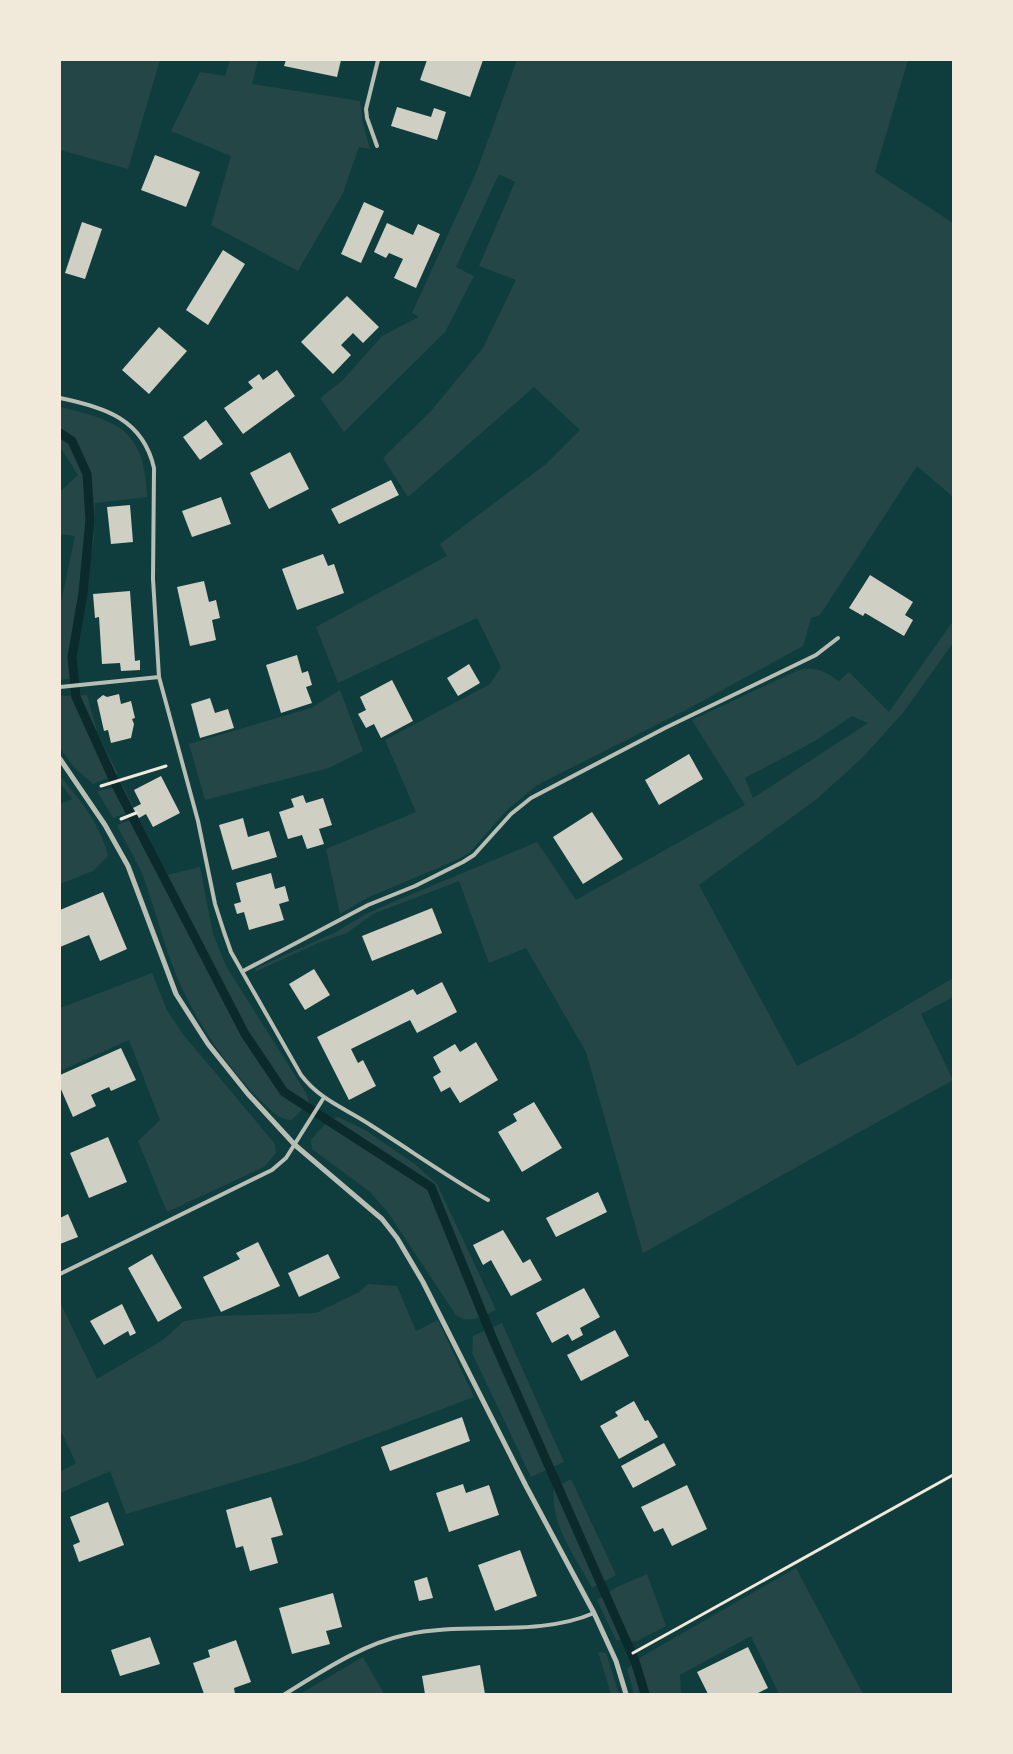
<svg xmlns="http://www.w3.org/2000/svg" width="1013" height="1754" font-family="Raleway,sans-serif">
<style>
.green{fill:#244646;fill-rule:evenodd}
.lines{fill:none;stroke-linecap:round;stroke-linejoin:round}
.stream{stroke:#0a2a2b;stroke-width:9}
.building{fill:#cfcfc3}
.path{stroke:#f1e9da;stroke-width:3}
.service{stroke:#b8beb3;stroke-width:4}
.minor{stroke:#b8beb3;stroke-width:5}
</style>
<rect width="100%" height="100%" fill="#0f3d3e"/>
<!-- green -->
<g class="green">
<polygon points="60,60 160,60 128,169 60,150"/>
<polygon points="230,60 258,60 252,84 360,101 363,124 370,149 359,147 343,193 298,271 211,225 231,156 171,131 200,72 225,76"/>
<polygon points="517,60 908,60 875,172 953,223 953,497 917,466 820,615 811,618 803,646 686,710 537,785 507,810 470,852 459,859 367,898 340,914 326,849 416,812 385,740 490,684 501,667 477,618 338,683 316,627 447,556 440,544 546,464 580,430 534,387 408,497 383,458 431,411 483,348 516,280 479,266 515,182 499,174 456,267 474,276 445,332 344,432 320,398 342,381 382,336 419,317 412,313 476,173"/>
<path d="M60 407C120 421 145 431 147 497L95 503 94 537 75 655 79 678 60 680V607L75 536 60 534V492L78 475 60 447Z"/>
<path d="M953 621V643L903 713 862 758 817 799 699 885 797 1066 852 1038 953 978V997L921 1014 953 1080 643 1253 586 1052 526 948 489 963 459 881 373 914 347 933 318 943 255 972 256 968 334 933 366 914 393 902 537 842 576 900 745 805 692 720 799 670C817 666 825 672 839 681L849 672 889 712ZM852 716 868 723 753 798 745 778 815 741Z"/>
<polygon points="340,690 363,751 329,768 205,800 189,744 311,708"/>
<polygon points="87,695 98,735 118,774 93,784 74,767 60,748 60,696"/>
<path d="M60 776C80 800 101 825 108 856L93 871 60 884V804L72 799 60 783Z"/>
<polygon points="123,786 135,810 113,818 97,791"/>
<path d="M138 817 167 875 200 867 213 934 226 966 306 1093 309 1102 292 1120C277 1120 269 1108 258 1098 222 1061 190 1013 172 964 161 935 154 905 143 876 136 859 125 842 117 825Z"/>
<polygon points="152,973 167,1010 182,1033 275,1144 276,1153 264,1167 167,1212 138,1141 160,1120 129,1040 60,1071 60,1008"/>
<path d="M338 1117 365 1130 416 1165 437 1184 496 1310C482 1316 469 1325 456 1315L387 1211 369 1191 312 1149 311 1140C318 1132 328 1119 338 1117Z"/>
<polygon points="368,1284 397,1286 416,1331 438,1320 474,1397 302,1462 126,1514 110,1471 60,1493 60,1472 76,1463 60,1429 60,1302 97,1379 163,1340 184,1321 218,1316 316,1313 359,1292"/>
<polygon points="502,1323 564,1462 531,1477 472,1353 473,1336"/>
<path d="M571 1479 616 1575 592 1588C575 1556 550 1525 554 1488Z"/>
<polygon points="796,1568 863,1694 779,1694 751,1636 680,1675 681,1694 634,1694 627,1669 641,1657"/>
<polygon points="647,1574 666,1626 637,1641 616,1640 597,1600 617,1587"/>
<polygon points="598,1652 606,1653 619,1694 611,1694"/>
<polygon points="363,1657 384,1694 300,1694"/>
</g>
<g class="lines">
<!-- stream -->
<polyline class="stream" points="60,433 72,441 87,474 90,520 83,593 72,657 76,697 115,783 245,1034 284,1092 431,1187 494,1342 635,1661 645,1694"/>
</g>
<!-- building -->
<g class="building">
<polygon points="286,60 341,60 337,77 284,66"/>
<polygon points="427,60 483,60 470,97 420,80"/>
<polygon points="397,107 431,117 434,108 446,112 437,140 391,126"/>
<polygon points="155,155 200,172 186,207 141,190"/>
<polygon points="364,202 384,211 361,263 341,254"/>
<polygon points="82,222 102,229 85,279 65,273"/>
<polygon points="387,223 413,235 418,224 440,234 416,288 394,278 403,259 389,253 386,258 374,252"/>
<polygon points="223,250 245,264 208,325 186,310"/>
<polygon points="347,296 379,327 363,343 353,333 341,345 351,355 333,374 301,342"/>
<polygon points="159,327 187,351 149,394 122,370"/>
<polygon points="277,370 295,396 243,434 224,408 253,388 248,382 259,374 263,380"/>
<polygon points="206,420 223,444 200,460 183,437"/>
<polygon points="290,452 309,489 269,509 250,473"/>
<polygon points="391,480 399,495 339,524 331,509"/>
<polygon points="221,497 231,524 192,537 182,511"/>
<polygon points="130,505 133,542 111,544 107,507"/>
<polygon points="323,554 328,566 334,564 344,593 297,610 282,569"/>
<polygon points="870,575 913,602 905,615 913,620 904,636 865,613 863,616 849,608"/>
<polygon points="204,581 209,602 216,600 220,618 212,620 216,640 190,646 177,587"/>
<polygon points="130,591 135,661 140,660 140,670 121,671 120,663 102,664 99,617 95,618 93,594"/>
<polygon points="297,655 302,673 308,671 312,685 306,687 312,703 281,713 266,665"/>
<polygon points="469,664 480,683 458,696 447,678"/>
<polygon points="392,680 413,721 381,738 374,724 366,728 358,714 366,710 360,697"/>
<polygon points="119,694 121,704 131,701 135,718 132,719 134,724 131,738 111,743 108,730 104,731 97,700 103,695 107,697"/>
<polygon points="210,698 215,713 228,709 234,728 200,738 191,704"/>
<polygon points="689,754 703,779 659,805 645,780"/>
<polygon points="161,776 180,813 153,827 146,814 139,818 133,808 141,804 134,790"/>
<polygon points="303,795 306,803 323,798 332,825 319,829 324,844 307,849 302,835 288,839 279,812 294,807 291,799"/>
<polygon points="592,812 623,859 583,884 553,837"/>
<polygon points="243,818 248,837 269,831 277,857 232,870 219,825"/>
<polygon points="271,873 275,889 285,886 289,901 279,904 284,920 249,930 244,912 237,914 234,904 241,902 236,883"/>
<polygon points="103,892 127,949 100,961 89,935 60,947 60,910"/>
<polygon points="432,908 442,933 372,961 362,936"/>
<polygon points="314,969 330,995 305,1010 289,984"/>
<polygon points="442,982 457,1012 417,1033 410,1020 351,1049 358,1063 363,1060 376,1086 349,1100 317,1037 413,989 417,995"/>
<polygon points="476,1042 498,1080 460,1103 450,1087 441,1092 433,1077 441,1072 433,1057 455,1044 460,1052"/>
<polygon points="121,1048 136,1080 111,1091 109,1087 91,1095 96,1106 73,1117 60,1087 60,1075"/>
<polygon points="534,1102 562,1148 522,1172 498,1132 517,1121 513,1114"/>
<polygon points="108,1137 127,1182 89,1198 70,1153"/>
<polygon points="598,1192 607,1212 556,1237 546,1218"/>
<polygon points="68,1214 78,1237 60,1244 60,1218"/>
<polygon points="503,1230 523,1263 530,1259 542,1280 511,1296 491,1260 483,1265 473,1245"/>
<polygon points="258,1242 280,1286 221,1312 203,1277 240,1259 236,1253"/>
<polygon points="152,1254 182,1308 158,1322 128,1268"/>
<polygon points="328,1254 340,1278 299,1297 288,1273"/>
<polygon points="584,1288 600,1317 580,1328 583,1335 572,1341 568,1334 552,1343 536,1313"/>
<polygon points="122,1304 136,1333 130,1336 128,1331 104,1345 90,1321"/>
<polygon points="615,1330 629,1356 581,1381 567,1355"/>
<polygon points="634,1401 645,1421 648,1420 658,1437 619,1459 600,1426 618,1416 615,1412"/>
<polygon points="462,1417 470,1441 390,1471 381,1447"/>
<polygon points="664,1443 676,1465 633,1488 621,1466"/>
<polygon points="463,1484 466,1493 489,1485 499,1515 449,1532 436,1493"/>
<polygon points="687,1485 707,1529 672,1546 663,1528 654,1532 641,1507"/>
<polygon points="271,1497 283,1535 271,1538 278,1563 250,1571 243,1546 236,1548 226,1510"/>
<polygon points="108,1502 124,1545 79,1562 73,1545 80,1542 70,1517"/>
<polygon points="520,1550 537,1596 495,1611 478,1565"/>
<polygon points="427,1577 433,1598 419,1601 414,1581"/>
<polygon points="333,1593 342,1627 326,1631 330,1644 292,1654 279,1608"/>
<polygon points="150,1637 160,1664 120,1676 111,1650"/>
<polygon points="236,1640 251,1682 234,1688 235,1694 204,1694 193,1663 210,1657 208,1650"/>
<polygon points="748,1647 768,1688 756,1694 708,1694 697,1672"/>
<polygon points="480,1665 485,1694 425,1694 422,1676"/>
</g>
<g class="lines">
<!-- path -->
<g class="path">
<polyline points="101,786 166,766"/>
<polyline points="121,819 136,813"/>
<polyline points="633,1653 953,1475"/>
</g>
<!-- service -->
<g class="service">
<polyline points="377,146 367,118 366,109 378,60"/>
<path d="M60 398C104 407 143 419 154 468L153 579 159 677 198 821 215 904 224 932 231 952 301 1075C321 1101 345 1108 372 1126 410 1150 448 1177 488 1200"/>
<polyline points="60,687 159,677"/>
<polyline points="243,971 368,905 415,886 463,862 474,855 511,814 531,798 665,728 816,655 838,638"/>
<polyline points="60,1274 272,1170 286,1158 323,1099"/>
<path d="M285 1694C321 1672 362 1644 405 1635 465 1621 536 1638 594 1613"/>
</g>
<!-- minor -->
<polyline class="minor" points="60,759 105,825 128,866 176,994 208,1044 248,1094 295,1145 382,1219 397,1238 423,1282 526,1486 594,1613 616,1661 626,1694"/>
</g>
<!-- border -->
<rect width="1013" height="1754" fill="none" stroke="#f1e9da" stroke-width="122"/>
</svg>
